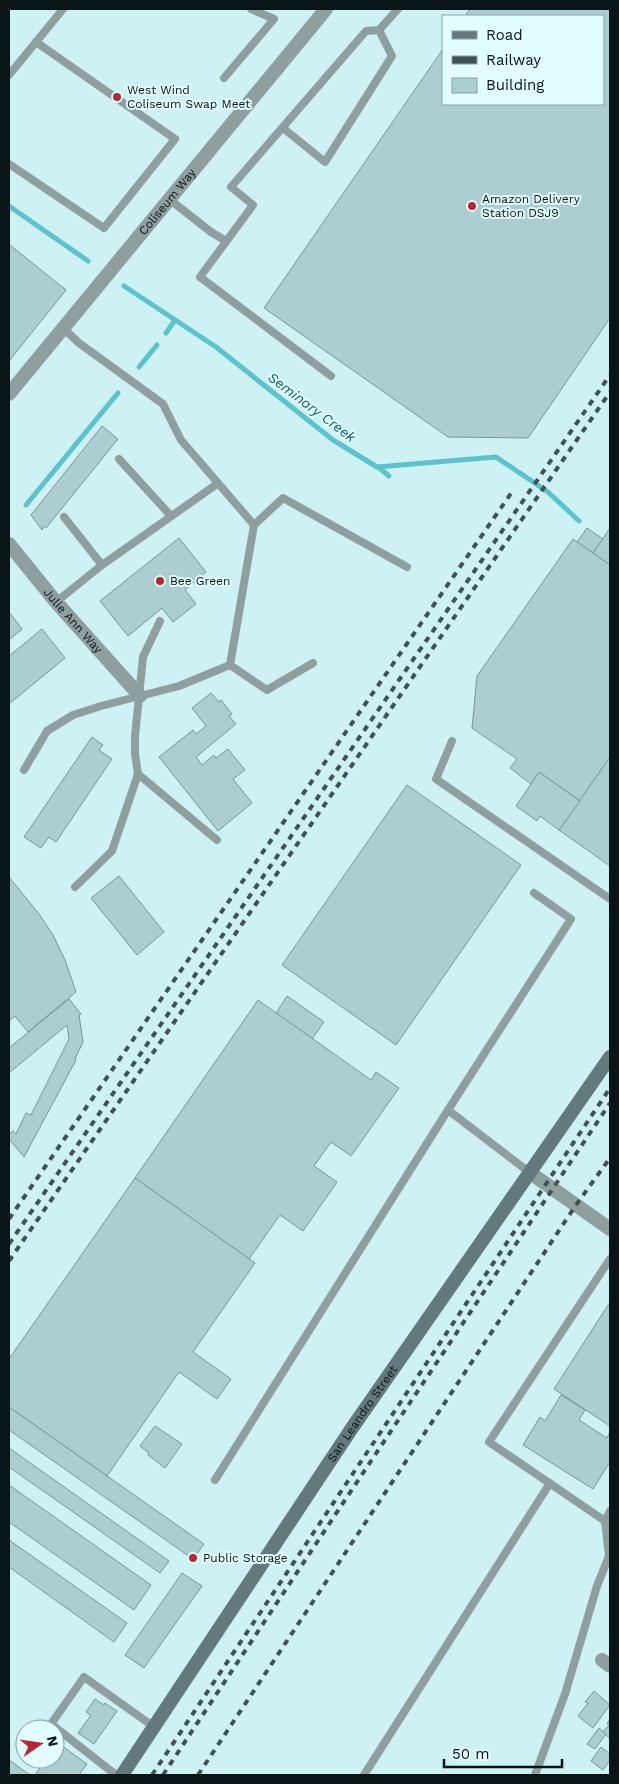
<svg xmlns="http://www.w3.org/2000/svg" width="619" height="1784" font-family="'Work Sans',sans-serif">
<style>
.lines{fill:none;stroke-linecap:round;stroke-linejoin:round}
.stream{stroke:#5cc2cb;stroke-width:5}
.building{fill:#acced1;stroke:#76979a}
.service{stroke:#8f9e9f;stroke-width:8}
.minor{stroke:#8f9e9f;stroke-width:14}
.tertiary{stroke:#8f9e9f;stroke-width:14}
.secondary{stroke:#64797b;stroke-width:14}
.rail{stroke:#405254;stroke-width:4;stroke-dasharray:6 6;stroke-linecap:butt}
.poi-dot{fill:#b72632;stroke:#e1fdff;stroke-width:2}
.labels{text-anchor:middle;dominant-baseline:central;stroke-width:4;stroke-linejoin:round;paint-order:stroke}
.poi-label{font-size:12px;fill:#081415;stroke:#e1fdff;text-anchor:start}
.street-label{font-size:12px;fill:#081415;stroke:#e1fdff}
.water-label{font-size:14px;font-style:italic;fill:#0a636a;stroke:#e1fdff}
</style>
<rect width="100%" height="100%" fill="#cef1f4"/>
<g class="lines">
<!-- stream -->
<g class="stream">
<polyline points="9,206 88,261"/>
<polyline points="124,286 216,347 333,440 377,467 496,457 548,492 579,521"/>
<polyline points="166,333 175,320"/>
<polyline points="139,367 157,345"/>
<polyline points="378,467 389,476"/>
<polyline points="26,505 118,393"/>
</g>
</g>
<!-- building -->
<g class="building">
<polygon points="470,9 610,9 610,318 528,438 448,437 264,308 443,49 443,104 603,104 603,16 465,16"/>
<polygon points="10,245 66,290 9,361 9,247"/>
<polygon points="102,426 118,439 46,528 44,526 42,530 31,515"/>
<polygon points="587,528 603,539 593,553 577,542"/>
<polygon points="610,528 610,565 593,553"/>
<polygon points="179,538 206,572 185,590 196,604 173,622 162,608 128,636 100,601"/>
<polygon points="573,539 610,565 610,757 580,801 539,772 531,784 510,768 517,759 472,728 477,676"/>
<polygon points="9,612 22,629 9,640"/>
<polygon points="42,629 65,658 9,704 9,656"/>
<polygon points="211,693 219,702 221,700 232,714 229,716 236,724 196,757 202,765 214,755 216,758 228,749 245,770 233,779 252,803 218,831 159,757 193,730 196,734 206,726 192,708"/>
<polygon points="92,737 103,745 99,750 112,759 56,842 49,837 41,848 24,837"/>
<polygon points="610,757 610,866 559,830"/>
<polygon points="539,772 580,801 559,830 540,816 537,821 516,806"/>
<polygon points="407,785 521,865 396,1045 282,965"/>
<polygon points="119,876 164,932 137,955 91,898"/>
<polygon points="9,877 39,914 53,935 65,960 76,992 28,1032 15,1016 10,1020 9,1018"/>
<polygon points="287,996 324,1022 312,1039 276,1013"/>
<polygon points="69,999 81,1014 79,1015 83,1042 75,1059 76,1060 24,1157 9,1139 9,1134 13,1131 16,1134 26,1113 31,1115 69,1039 67,1025 9,1073 9,1048"/>
<polygon points="258,1000 371,1080 376,1072 399,1088 351,1156 331,1142 314,1166 337,1182 303,1231 280,1215 249,1259 135,1178"/>
<polygon points="135,1178 255,1263 193,1352 231,1379 217,1399 179,1372 107,1476 9,1407 9,1359"/>
<polygon points="610,1302 610,1426 554,1389"/>
<polygon points="561,1395 585,1410 579,1420 607,1438 610,1432 610,1462 593,1489 523,1445 540,1417 545,1421"/>
<polygon points="9,1407 204,1544 193,1559 9,1430"/>
<polygon points="155,1426 182,1444 165,1468 148,1455 149,1453 140,1446"/>
<polygon points="9,1448 169,1561 160,1573 9,1467"/>
<polygon points="9,1485 151,1585 134,1610 9,1522"/>
<polygon points="9,1540 127,1623 114,1642 9,1567"/>
<polygon points="182,1573 202,1586 144,1668 125,1655"/>
<polygon points="594,1691 610,1705 593,1728 578,1716 588,1703 585,1702"/>
<polygon points="95,1699 104,1705 105,1703 117,1711 94,1744 78,1733 91,1715 86,1712"/>
<polygon points="610,1719 610,1739 603,1732 609,1725 607,1724"/>
<polygon points="599,1728 606,1734 595,1749 587,1744"/>
<polygon points="58,1743 87,1764 79,1775 35,1775 46,1759 55,1759 55,1747"/>
<polygon points="601,1747 610,1754 610,1760 603,1770 591,1761"/>
<polygon points="9,1760 30,1775 9,1775"/>
</g>
<g class="lines">
<!-- service -->
<g class="service">
<polyline points="9,75 63,9"/>
<polyline points="224,78 274,19 251,9"/>
<polyline points="283,128 325,162 392,56 379,30"/>
<polyline points="9,164 104,228 175,139 36,42"/>
<polyline points="169,199 211,232 226,241"/>
<polyline points="63,328 79,343 163,404 181,440 254,525 283,498 407,567"/>
<polyline points="331,376 200,277 253,205 231,187 366,31 379,30 398,9"/>
<polyline points="119,459 171,516"/>
<polyline points="102,565 217,484"/>
<polyline points="56,602 102,565 64,517"/>
<polyline points="160,621 143,657 135,736 135,754 138,774 217,840"/>
<polyline points="230,665 254,525"/>
<polyline points="452,741 436,779 610,899"/>
<polyline points="24,770 47,731 73,715 101,706 179,686 230,665 267,690 313,663"/>
<polyline points="75,887 112,851 138,774"/>
<polyline points="448,1110 571,919 534,893"/>
<polyline points="215,1480 448,1110 529,1172"/>
<polyline points="605,1521 489,1442 610,1259"/>
<polyline points="116,1775 51,1724 84,1677 154,1727"/>
<polyline points="364,1775 550,1483"/>
<polyline points="535,1775 565,1694 597,1586 609,1556 605,1521 610,1511"/>
</g>
<!-- minor -->
<g class="minor">
<path id="s1" d="M9 544 56 602 140 696"/>
<polyline points="602,1660 610,1666"/>
</g>
<!-- tertiary -->
<g class="tertiary">
<path id="s2" d="M9 394 326 9"/>
<polyline points="529,1172 610,1229"/>
</g>
<!-- secondary -->
<path class="secondary" id="s3" d="M122 1775 352 1428 610 1057"/>
<!-- rail -->
<g class="rail">
<polyline points="9,1219 514,489"/>
<polyline points="9,1244 610,375"/>
<polyline points="9,1261 610,392"/>
<polyline points="152,1775 610,1088"/>
<polyline points="163,1775 333,1518 610,1103"/>
<polyline points="198,1775 576,1205 610,1158"/>
</g>
</g>
<!-- markers -->
<g class="poi-dot">
<circle cx="117" cy="97" r="5"/>
<circle cx="472" cy="206" r="5"/>
<circle cx="160" cy="581" r="5"/>
<circle cx="193" cy="1558" r="5"/>
</g>
<g class="labels">
<!-- poi labels -->
<g class="poi-label">
<text x="127" y="90">West Wind<tspan x="127" dy="14">Coliseum Swap Meet</tspan></text>
<text x="482" y="199">Amazon Delivery<tspan x="482" dy="14">Station DSJ9</tspan></text>
<text x="170" y="581">Bee Green</text>
<text x="203" y="1558">Public Storage</text>
</g>
<!-- street labels -->
<g class="street-label">
<text stroke="none"><textPath href="#s2" startOffset="249">Coliseum Way</textPath></text>
<text stroke="none"><textPath href="#s1" startOffset="100">Julie Ann Way</textPath></text>
<text stroke="none"><textPath href="#s3" startOffset="434">San Leandro Street</textPath></text>
</g>
<!-- water labels -->
<g class="water-label">
<text transform="translate(312 407) rotate(37)">Seminary Creek</text>
</g>
</g>
<!-- border -->
<rect width="619" height="1784" fill="none" stroke="#081415" stroke-width="20"/>
<!-- legend -->
<rect x="442" y="15" width="162" height="90" fill="#e1fdff" stroke="#8aa0a1"/>
<rect x="452" y="31" width="25" height="8" fill="#64797b" stroke="#8aa0a1"/>
<text x="486" y="40" font-size="15" fill="#081415">Road</text>
<rect x="452" y="56" width="25" height="8" fill="#405254" stroke="#8aa0a1"/>
<text x="486" y="65" font-size="15" fill="#081415">Railway</text>
<rect x="452" y="78" width="25" height="15" fill="#acced1" stroke="#8aa0a1"/>
<text x="486" y="90" font-size="15" fill="#081415">Building</text>
<!-- north arrow -->
<g transform="translate(40 1744) rotate(77)"><circle r="24" fill="#e1fdff" stroke="#8aa0a1"/>
<path d="M0-4L9 19L0 12L-9 19Z" fill="#b72632"/>
<text y="-8" font-size="14" font-weight="bold" text-anchor="middle" fill="#081415">N</text>
</g>
<!-- scale -->
<path d="M444 1759v8h118v-8" fill="none" stroke="#081415" stroke-width="2.5"/>
<text x="452" y="1759" font-size="15" fill="#081415" stroke="#e1fdff" stroke-width="4" paint-order="stroke">50 m</text>
</svg>
